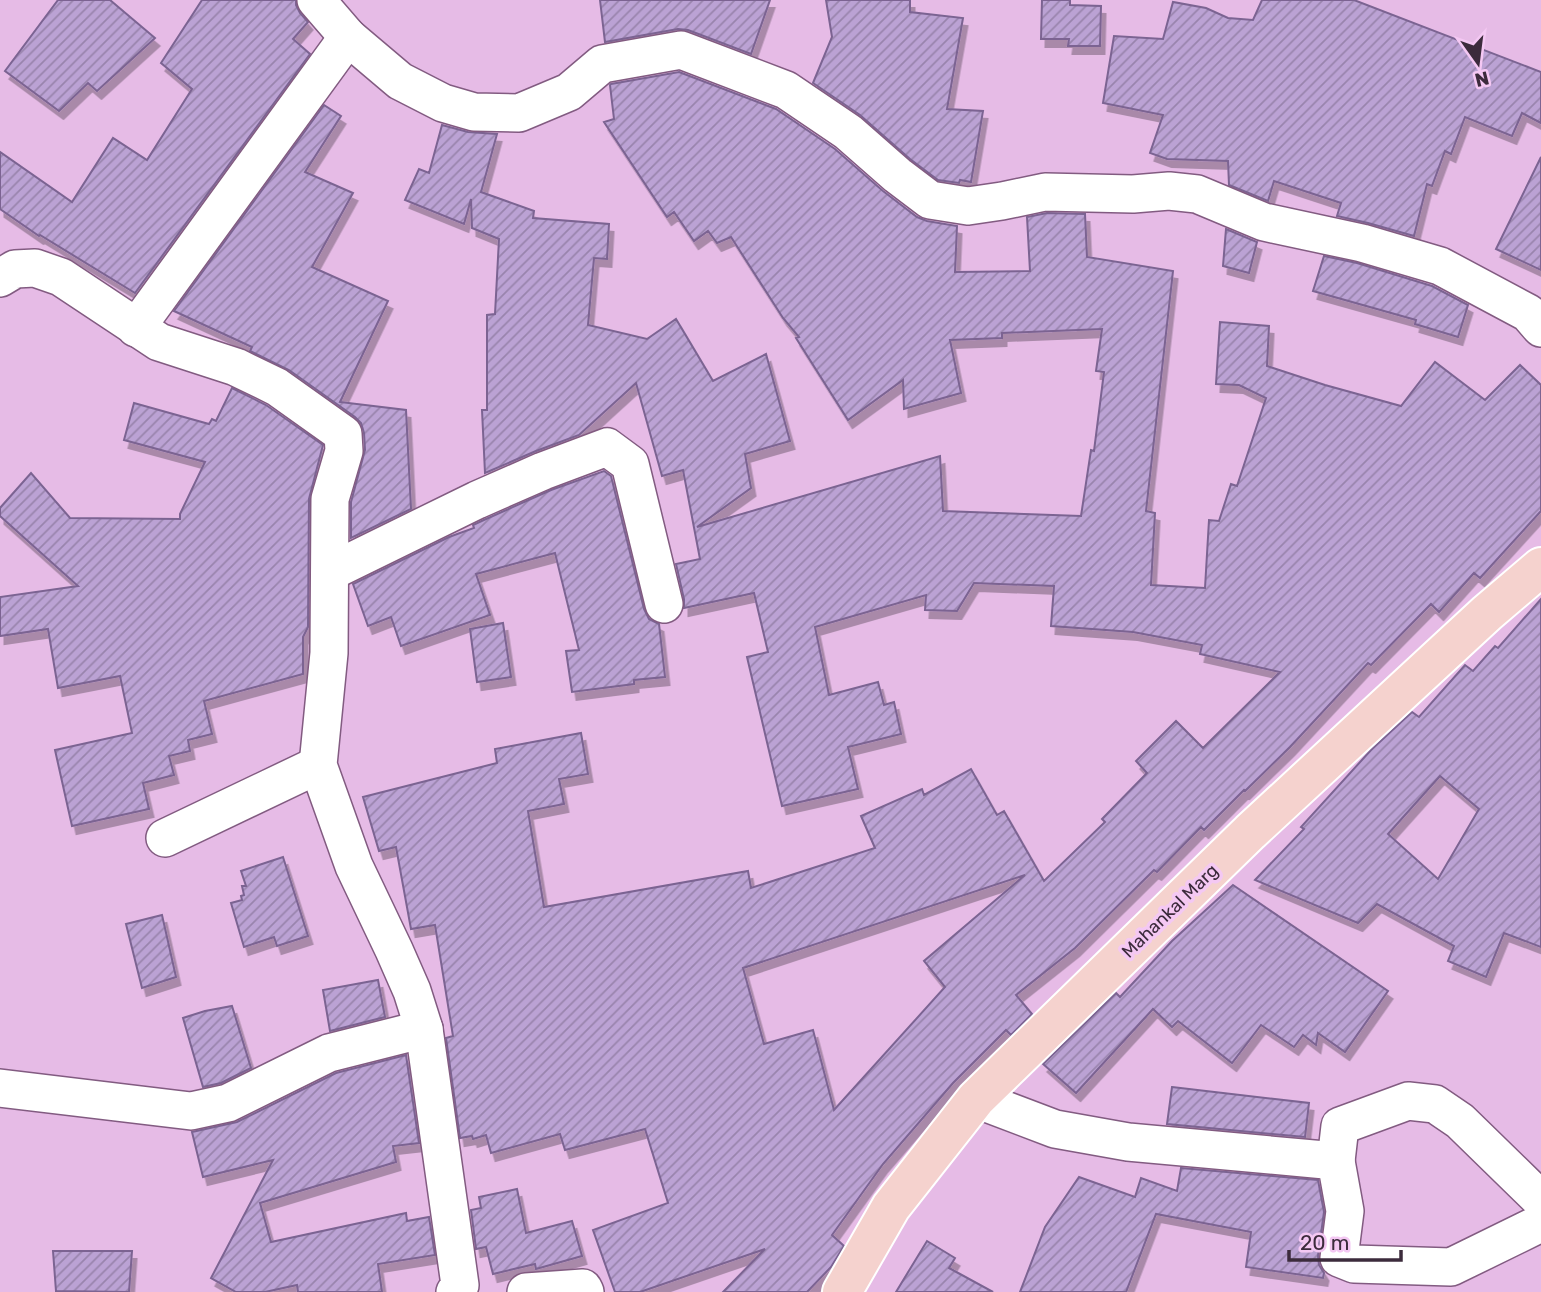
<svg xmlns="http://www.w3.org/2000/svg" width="1541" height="1292" font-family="Rubik,sans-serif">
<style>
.building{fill:url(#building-hatch);stroke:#7b6492;stroke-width:2;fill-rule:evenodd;filter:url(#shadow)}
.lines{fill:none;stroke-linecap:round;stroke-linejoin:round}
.minor-casing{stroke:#825b81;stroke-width:40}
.major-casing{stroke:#fff;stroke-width:42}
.minor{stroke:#fff;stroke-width:37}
.major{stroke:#f5d2ce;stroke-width:38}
.labels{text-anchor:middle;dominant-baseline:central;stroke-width:7;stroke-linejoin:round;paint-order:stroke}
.street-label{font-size:18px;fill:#3c2b3c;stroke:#f4c8f3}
</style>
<defs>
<pattern id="building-hatch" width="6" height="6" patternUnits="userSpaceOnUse" patternTransform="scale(1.75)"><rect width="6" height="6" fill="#bba2d4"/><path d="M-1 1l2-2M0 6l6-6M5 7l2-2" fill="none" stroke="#9984ad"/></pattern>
<filter id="shadow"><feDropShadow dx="4.5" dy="8" stdDeviation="0" flood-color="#0004"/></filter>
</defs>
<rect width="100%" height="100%" fill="#e6bbe6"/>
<!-- building -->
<g class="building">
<polygon points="58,0 110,0 155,38 97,91 88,83 59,111 5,71"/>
<polygon points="202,0 296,0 296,5 300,13 308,22 293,39 310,54 135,293 40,235 39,236 0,209 0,152 72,202 113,138 147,160 192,89 161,63"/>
<polygon points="600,0 770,0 751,54 688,30 678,29 605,42"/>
<polygon points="826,0 910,0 910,12 963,18 947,109 983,111 971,182 960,180 959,183 938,180 910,159 860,115 813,83 832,37"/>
<polygon points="1042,0 1070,0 1070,5 1101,6 1100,46 1068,46 1069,39 1041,39"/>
<polygon points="1262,0 1354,0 1541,72 1541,123 1522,113 1512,136 1465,117 1451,154 1445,151 1432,186 1427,184 1414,236 1368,223 1337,216 1341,203 1274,181 1268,201 1229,185 1228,161 1167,159 1150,153 1163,115 1103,103 1114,36 1163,39 1173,2 1206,8 1228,18 1253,20"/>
<path d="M679 72 776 109 835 149 883 191 917 217 927 221 957 226 955 272 1030 271 1027 217 1047 213 1085 214 1087 257 1173 271 1146 511 1155 513 1151 585 1205 588 1209 520 1219 521 1231 484 1237 486 1266 398 1239 385 1216 384 1220 322 1269 326 1267 366 1325 385 1401 406 1435 362 1485 400 1520 365 1541 385V511L1480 578 1474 573 1439 612 1431 604 1371 665 1368 663 1290 747 1245 791 1244 790 1204 830 1201 827 1157 872 1154 870 1075 948 1016 995 1032 1014 1011 1035 1006 1030 953 1083 883 1164 832 1235 844 1246 831 1267 807 1292H723L765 1249 640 1292H615L593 1230 668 1203 645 1129 565 1150 560 1134 491 1153 486 1135 473 1139 472 1136 460 1138 446 1038 453 1036 435 925 411 929 396 847 379 851 363 797 497 763 495 749 581 733 588 774 559 779 564 804 528 811 544 907 748 871 751 888 875 848 861 816 922 789 924 795 971 769 997 815 1004 811 1044 881 1105 822 1102 819 1147 773 1136 761 1176 721 1203 748 1280 672 1200 654 1202 645 1133 632 1051 626 1054 586 974 583 957 611 925 610 926 595 815 627 829 695 878 682 884 705 894 702 901 734 848 747 858 789 782 806 747 657 768 652 754 593 684 608V599L676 564 700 559 683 470 662 476 636 383 579 435 536 451 485 473 482 410H487V315L495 314 499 239 472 228 471 199 464 224 405 200 419 169 429 173 442 125 468 132 497 134 481 192 534 211 533 218 609 224 607 259 594 258 588 325 647 339 676 319 713 381 766 354 790 441 745 454 751 488 697 527 940 456 943 511 1081 516 1091 450 1094 451 1104 372 1096 371 1102 329 1002 333V338L950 340 961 393 904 409 903 380 848 420 796 338 799 337 783 318 731 237 717 243 708 231 694 241 674 212 667 217 604 122 614 119 610 85 611 84ZM1025 875 924 961 945 987 834 1110 813 1030 764 1044 743 968Z"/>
<polygon points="324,105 341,116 305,172 353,193 312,267 388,301 340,402 406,410 411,509 351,538 351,502 365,450 364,433 361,423 355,417 289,370 250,351 252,347 174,311"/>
<polygon points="1541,157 1541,270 1496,249"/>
<polygon points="1226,229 1257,242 1249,273 1223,266"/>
<polygon points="1324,256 1357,263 1432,286 1468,305 1458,337 1415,324 1416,320 1313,291"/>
<polygon points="232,388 266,405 323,445 309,499 308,627 303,637 303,674 204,701 212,734 188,740 190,751 169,756 174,775 143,783 149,809 72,826 55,750 132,733 120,676 58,688 48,629 0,636 0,597 78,586 0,516 0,508 31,473 70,518 180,519 180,514 205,462 124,440 134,403 209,424 212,419 216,421"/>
<polygon points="604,471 611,476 644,609 649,619 659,624 665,677 634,680 634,684 572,692 566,651 579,650 555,553 476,574 490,615 401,646 391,617 368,626 353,584 449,537 474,528 473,525 486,519 551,490"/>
<path d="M1541 599V947L1504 933 1486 977 1448 961 1454 946 1377 904 1358 923 1255 880 1304 829 1301 827 1371 750 1412 712 1419 717 1465 665 1473 671 1495 646 1498 648ZM1440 776 1479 809 1438 879 1388 834Z"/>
<polygon points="503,623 511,677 477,682 470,629"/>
<polygon points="283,857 308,936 277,946 274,937 244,947 231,903 242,900 241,896 244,895 242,886 246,886 241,871"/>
<polygon points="1233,885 1388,991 1345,1052 1318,1033 1316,1045 1303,1035 1294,1047 1261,1025 1232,1063 1178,1021 1172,1027 1153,1009 1076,1093 1043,1064 1116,993 1120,997 1172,941"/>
<polygon points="162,915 176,977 142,988 126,924"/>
<polygon points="378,980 385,1017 330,1031 323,990"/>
<polygon points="232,1006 251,1068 221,1083 203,1087 183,1018 205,1011"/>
<polygon points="406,1055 419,1143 393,1146 396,1162 260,1203 271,1242 406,1213 407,1221 429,1217 435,1255 378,1264 382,1292 298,1292 297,1285 265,1292 236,1292 211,1278 273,1160 203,1177 192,1132 237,1122 336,1073"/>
<polygon points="1172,1087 1309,1103 1305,1137 1167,1124"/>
<polygon points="1181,1168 1318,1180 1324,1212 1318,1256 1319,1265 1324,1273 1323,1278 1246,1267 1251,1232 1156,1214 1126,1292 1020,1292 1045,1227 1079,1177 1135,1197 1141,1178 1177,1191"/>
<polygon points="517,1189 526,1233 572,1221 582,1256 536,1269 535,1264 493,1274 486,1247 476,1249 471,1210 481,1208 479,1197"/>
<polygon points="927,1241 955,1258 949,1268 993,1292 896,1292"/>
<polygon points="53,1251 132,1251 129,1292 56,1291"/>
</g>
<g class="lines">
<!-- minor casing -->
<g class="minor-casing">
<g id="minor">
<polyline points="316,0 348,37 400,81 443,103 474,112 519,113 569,92 602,64 681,50 786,90 848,132 897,175 930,200 968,206 1002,201 1045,192 1133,194 1169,191 1197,194 1264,222 1362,243 1440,266 1528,313 1541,328"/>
<polyline points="0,278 15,269 35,268 61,277 159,342 236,367 277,387 343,434 344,451 330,499 329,653 318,765 354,866 394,950 412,991 424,1029 460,1285 455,1292"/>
<polyline points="136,328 348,37"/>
<polyline points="330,572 477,500 543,471 607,447 630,464 664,604"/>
<polyline points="165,838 318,765"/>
<polyline points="0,1088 191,1111 228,1103 329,1053 424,1029"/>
<polyline points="976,1099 1055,1129 1128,1142 1336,1161 1345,1211 1339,1258 1354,1264 1451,1267 1541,1223"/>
<polyline points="1336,1161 1340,1126 1408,1101 1435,1104 1460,1121 1541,1200"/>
<polyline points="526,1292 583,1288 585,1292"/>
</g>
</g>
<!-- major casing -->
<g class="major-casing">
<polyline id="major" points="842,1292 891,1207 976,1099 1250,832 1487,613 1541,567"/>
</g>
<!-- minor -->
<use href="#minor" class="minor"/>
<!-- major -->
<use href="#major" class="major"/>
</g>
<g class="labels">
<!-- street labels -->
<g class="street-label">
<text transform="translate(1170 911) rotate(-44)">Mahankal Marg</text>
</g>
</g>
<!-- north arrow -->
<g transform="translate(1478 63) rotate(166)" stroke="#f4c8f3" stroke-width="5" paint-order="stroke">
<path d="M0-5L12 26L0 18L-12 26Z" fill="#3c2b3c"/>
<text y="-10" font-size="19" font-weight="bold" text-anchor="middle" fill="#3c2b3c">N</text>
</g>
<!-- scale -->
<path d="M1289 1250v10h112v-10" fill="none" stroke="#3c2b3c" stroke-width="3.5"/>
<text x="1300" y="1250" font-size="21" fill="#3c2b3c" stroke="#f4c8f3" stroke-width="5" paint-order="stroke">20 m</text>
</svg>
